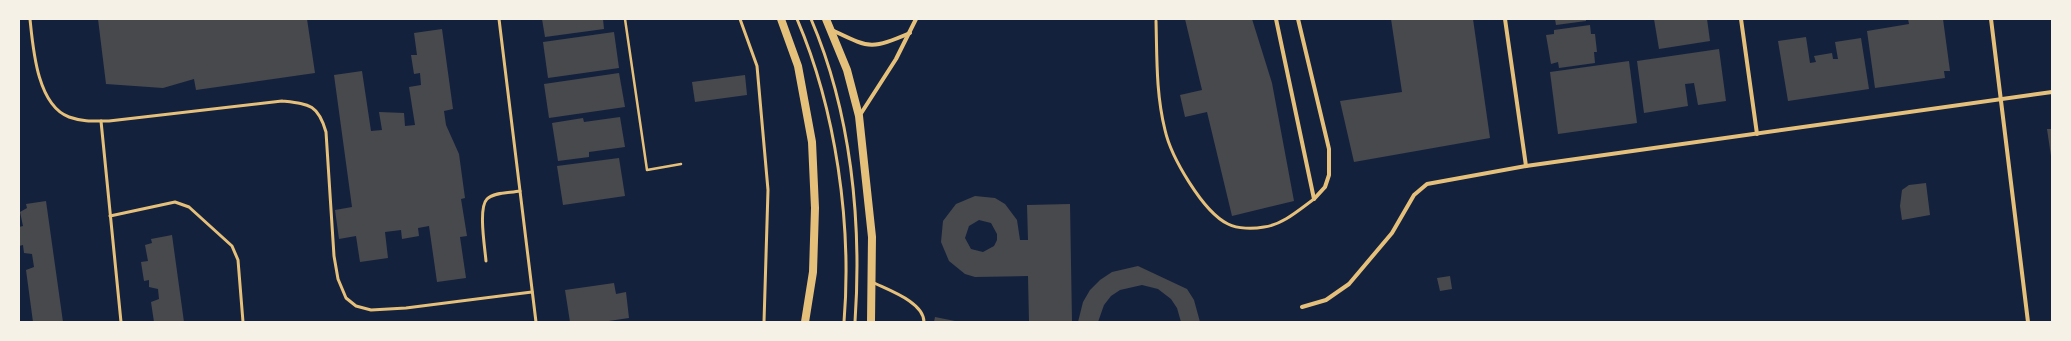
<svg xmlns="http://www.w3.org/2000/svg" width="2071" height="341" font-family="Manrope,sans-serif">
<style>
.building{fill:#48494c;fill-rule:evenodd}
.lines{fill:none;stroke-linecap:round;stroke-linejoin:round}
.path{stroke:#e5c07b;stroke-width:2.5}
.service{stroke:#e5c07b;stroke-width:3}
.minor{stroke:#e5c07b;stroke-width:4}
.secondary{stroke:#e5c07b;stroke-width:8}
</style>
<rect width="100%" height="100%" fill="#14213d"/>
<!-- building -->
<g class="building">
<polygon points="98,19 307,19 315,73 196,90 194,79 163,88 106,84"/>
<polygon points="542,19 603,19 604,29 545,37"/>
<polygon points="1185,19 1252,19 1272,83 1294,201 1232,216 1207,112 1185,117 1180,95 1202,90"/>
<polygon points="1391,19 1473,19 1490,138 1354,162 1340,101 1402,92"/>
<polygon points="1555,19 1586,19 1586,21 1556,25"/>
<polygon points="1654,19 1707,19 1710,41 1659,49"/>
<polygon points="1908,19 1943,19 1950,71 1944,71 1945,78 1875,88 1867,31 1909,24"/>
<polygon points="1590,25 1591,34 1595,34 1597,52 1594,52 1595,63 1559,68 1558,62 1551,64 1546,35 1554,34 1554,30"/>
<polygon points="442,29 453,109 444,111 446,125 459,154 465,198 461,199 467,236 460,237 466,278 437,282 429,226 418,228 419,236 402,239 401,230 385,232 388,258 360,262 356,236 339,239 335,210 352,207 334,75 362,71 371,131 382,130 379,112 404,113 405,126 415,125 409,87 421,85 420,73 414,74 411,55 417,55 414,33"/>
<polygon points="614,32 619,68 548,78 543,42"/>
<polygon points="1806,37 1810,63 1816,62 1814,56 1832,53 1833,59 1838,59 1835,42 1861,38 1869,89 1788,101 1778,41"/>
<polygon points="1719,49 1726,101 1698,105 1694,83 1685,84 1688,106 1644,113 1637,61"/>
<polygon points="1629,61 1637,123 1558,134 1550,72"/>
<polygon points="619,73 625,107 549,118 544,84"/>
<polygon points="745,75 747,95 695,102 692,82"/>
<polygon points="620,117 625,147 589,152 589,157 558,161 552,123 583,118 584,122"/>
<polygon points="2047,129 2052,129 2052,156 2051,156"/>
<polygon points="619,158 625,196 563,205 557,166"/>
<polygon points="1926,183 1930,215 1902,220 1900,206 1902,190 1909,185"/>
<path d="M975 196 995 198 1005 204 1017 220 1020 240H1028L1027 205 1070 204 1072 322H1029L1028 276 975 277 965 274 949 261 941 242 943 221 956 204ZM979 220 991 223 997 234V240L994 246 983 252 971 249 965 238 969 226Z"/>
<polygon points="46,201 63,322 33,322 26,270 34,267 32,254 24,253 23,245 19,246 19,227 23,226 20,212 27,208 26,204"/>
<polygon points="172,235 184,322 154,322 151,302 159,299 158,289 149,287 149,280 144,281 141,262 148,261 145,245 152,243 151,239"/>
<polygon points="1138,266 1187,289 1194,300 1200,322 1181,322 1177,308 1171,299 1158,289 1142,285 1120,290 1111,296 1104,305 1098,322 1078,322 1083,302 1090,290 1100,280 1112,272"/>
<polygon points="1450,276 1452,289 1440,291 1437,278"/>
<polygon points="614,283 616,294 626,292 629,318 602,322 570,322 565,290"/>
<polygon points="935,317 955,321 955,322 934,322"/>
</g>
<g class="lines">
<!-- path -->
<polyline class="path" points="625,19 647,170 681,164"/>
<!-- service -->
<g class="service">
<path d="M30 19C33 48 37 105 69 117 83 122 95 121 109 121L282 101C309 104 318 104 326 132L334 256 338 279 346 298 356 306 371 310 406 308 532 292"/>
<polyline points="499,19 536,322"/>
<polyline points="740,19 757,66 768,190 764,322"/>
<path d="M797 19C836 110 852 224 844 322"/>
<path d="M811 19C851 112 862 221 855 322"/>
<path d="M1156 21C1157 58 1156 94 1165 130 1171 157 1203 212 1228 224 1238 229 1253 229 1264 227 1282 225 1299 210 1314 199"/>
<polyline points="101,121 121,322"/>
<polyline points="110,216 175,202 189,207 232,246 238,260 243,322"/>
<path d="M486 261C485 248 478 208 487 199 494 192 510 193 520 191"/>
<path d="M872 282C888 290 924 302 924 322"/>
</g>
<!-- minor -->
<g class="minor">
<polyline points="1276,19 1314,199"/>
<polyline points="1298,19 1329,149 1329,175 1325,187 1314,199"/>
<polyline points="1505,19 1526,166"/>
<polyline points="1741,19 1757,134"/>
<polyline points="1991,19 2028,322"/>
<path d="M832 30C870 48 870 50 910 33"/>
<polyline points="860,115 896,59 916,19"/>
<polyline points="1302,307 1326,300 1349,284 1392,233 1414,195 1427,184 1526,166 2052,92"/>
</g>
<!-- secondary -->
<g class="secondary">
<polyline points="781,19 798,66 812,142 815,208 813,272 805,322"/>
<polyline points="826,19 847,70 859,116 872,237 871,322"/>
</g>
</g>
<!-- border -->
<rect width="2071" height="341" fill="none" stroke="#f6f1e7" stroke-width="40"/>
</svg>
